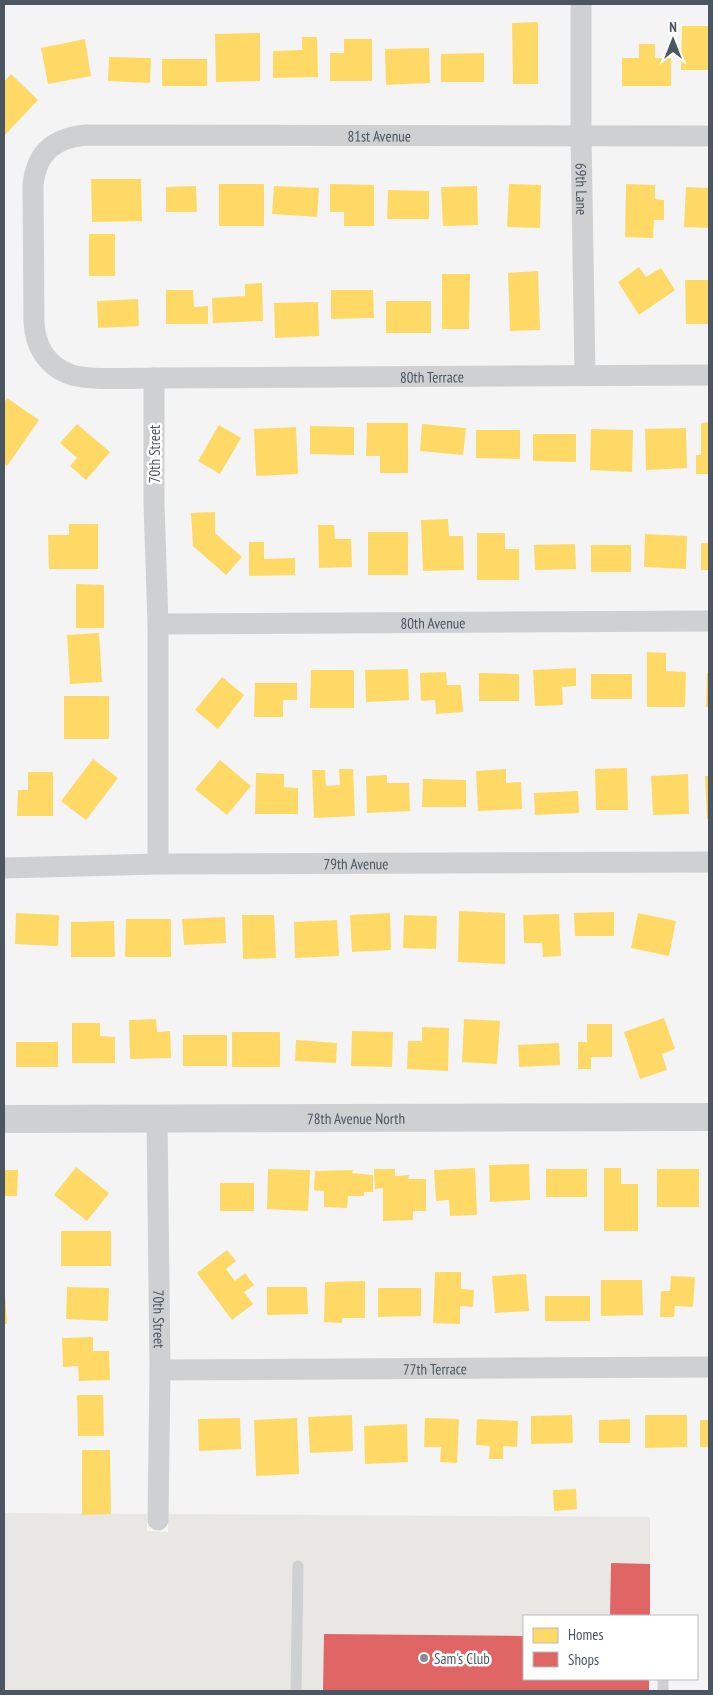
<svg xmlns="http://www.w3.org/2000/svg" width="713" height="1695" font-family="'PT Sans Narrow',sans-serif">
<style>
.commercial{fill:#e8e7e3}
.homes{fill:#ffd966}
.shops{fill:#e06666}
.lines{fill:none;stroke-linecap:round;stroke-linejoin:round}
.service{stroke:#ced0d2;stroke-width:11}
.minor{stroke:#ced0d2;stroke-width:21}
.tertiary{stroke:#ced0d2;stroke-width:28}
.poi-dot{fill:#868d94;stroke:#fff;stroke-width:2}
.labels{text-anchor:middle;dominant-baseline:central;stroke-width:5;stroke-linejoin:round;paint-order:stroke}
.street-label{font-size:15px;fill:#4a5661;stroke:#fff}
.poi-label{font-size:15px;fill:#4a5661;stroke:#fff;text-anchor:start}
</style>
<rect width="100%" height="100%" fill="#f4f4f4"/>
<!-- commercial -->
<polygon class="commercial" points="4,1513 147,1514 147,1531 168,1532 168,1514 650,1517 650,1616 524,1616 524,1679 649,1679 649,1691 4,1691"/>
<!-- homes -->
<g class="homes">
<polygon points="538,22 538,84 513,84 512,23"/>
<polygon points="682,26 709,26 709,70 681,70"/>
<polygon points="260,33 260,81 216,82 215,34"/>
<polygon points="302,37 317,37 318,77 273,78 273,51 302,50"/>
<polygon points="85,39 91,76 48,84 41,48"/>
<polygon points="344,39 372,39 372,81 330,81 330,53 344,53"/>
<polygon points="639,44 655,44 655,58 671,58 671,86 622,86 622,58 639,58"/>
<polygon points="429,48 430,83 386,85 385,49"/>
<polygon points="484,53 484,82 441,82 441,54"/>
<polygon points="109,57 151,58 150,83 108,81"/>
<rect x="162" y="59" width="45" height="27"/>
<polygon points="11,74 38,100 4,136 4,82"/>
<polygon points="91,179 141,179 142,221 92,222"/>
<rect x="219" y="184" width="45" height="42"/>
<polygon points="330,184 374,185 374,226 344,226 344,212 330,212"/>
<polygon points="509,184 541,185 540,228 507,227"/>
<polygon points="626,184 655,185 655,199 664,200 664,220 654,220 653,238 625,237"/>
<polygon points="196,186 197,212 166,212 166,187"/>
<polygon points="274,186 319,188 317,217 272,214"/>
<polygon points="477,186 478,225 443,226 441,187"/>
<polygon points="686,187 709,188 709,228 684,227"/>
<polygon points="388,190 429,191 429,219 387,219"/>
<rect x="89" y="234" width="26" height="42"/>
<polygon points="639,267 646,277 661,268 675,290 639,315 618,282"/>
<polygon points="538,271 540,330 510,331 508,273"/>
<polygon points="442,274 470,274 469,329 442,329"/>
<polygon points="685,280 709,280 709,324 686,324"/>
<polygon points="262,283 263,321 213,323 212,298 245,296 245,284"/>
<polygon points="166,290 193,290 194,307 208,306 208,324 166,324"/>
<polygon points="331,290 373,290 374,318 331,319"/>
<polygon points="138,299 139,326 98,328 97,301"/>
<rect x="386" y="301" width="45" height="32"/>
<polygon points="318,302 319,336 275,338 274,303"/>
<polygon points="7,398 39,420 7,466 4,464 4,403"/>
<polygon points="709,422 709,474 696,474 696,455 701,455 701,423"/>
<polygon points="367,423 408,423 408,473 380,473 380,456 366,456"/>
<polygon points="77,424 110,452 86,480 70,466 77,458 60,443"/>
<polygon points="422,424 466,428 463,455 420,451"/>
<polygon points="219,425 241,438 220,474 198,461"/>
<polygon points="310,426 354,427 354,455 310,454"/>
<polygon points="296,427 298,474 256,476 254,429"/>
<polygon points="686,428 687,468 646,470 645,429"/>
<polygon points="591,429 633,430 632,472 590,470"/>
<polygon points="476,430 520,430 520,459 476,458"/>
<polygon points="533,434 576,434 576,462 533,461"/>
<polygon points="215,512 215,533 242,557 226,575 193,546 191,513"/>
<polygon points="448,519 449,536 463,536 464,570 423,571 421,520"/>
<polygon points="69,524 98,524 98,569 49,569 48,535 69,535"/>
<polygon points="318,525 334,525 335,539 351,539 352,567 319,568"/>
<rect x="368" y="532" width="40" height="43"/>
<polygon points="477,533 505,533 505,549 519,549 519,580 477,580"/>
<polygon points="645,534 687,536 686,569 644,567"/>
<polygon points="249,542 264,542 264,559 295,558 295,575 249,576"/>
<rect x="701" y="543" width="8" height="27"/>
<polygon points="575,544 576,569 535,570 534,545"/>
<rect x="591" y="545" width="40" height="27"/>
<polygon points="76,584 104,585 104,628 76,628"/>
<polygon points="99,633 102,682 70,684 67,635"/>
<polygon points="647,652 666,653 666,671 686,672 685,707 647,707"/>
<polygon points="576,668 576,686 562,687 563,705 535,706 533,670"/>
<polygon points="408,669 409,700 366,702 365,670"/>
<polygon points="311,670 354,670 354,708 310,708"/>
<polygon points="446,672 447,685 461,685 463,712 436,714 435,700 421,701 420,673"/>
<polygon points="479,673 519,674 519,701 479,701"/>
<polygon points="707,673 709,673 709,707 706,707"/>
<rect x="591" y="674" width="41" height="25"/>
<polygon points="222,677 244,695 218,729 195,710"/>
<polygon points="255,683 297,683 297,700 283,700 283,717 254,717"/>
<rect x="64" y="696" width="45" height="43"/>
<polygon points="93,759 118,778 86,820 61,801"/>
<polygon points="220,760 251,786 227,815 195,789"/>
<polygon points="627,768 628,810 596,810 595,769"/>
<polygon points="339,769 353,769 355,816 314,818 312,770 325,770 326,786 340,785"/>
<polygon points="506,769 506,783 521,782 522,809 478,811 476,771"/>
<polygon points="28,772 53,772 53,816 17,816 18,790 28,790"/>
<polygon points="256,773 284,774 284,787 298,788 298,814 255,814"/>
<polygon points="688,774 689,814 653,815 651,776"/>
<polygon points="387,775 387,783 409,783 410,811 367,813 366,776"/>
<polygon points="705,776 709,776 709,819 707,819"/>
<polygon points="423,779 466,780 466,807 422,807"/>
<polygon points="578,791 579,813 535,815 534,793"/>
<polygon points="459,911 505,913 505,964 458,962"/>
<polygon points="614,912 614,936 575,936 574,913"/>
<polygon points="16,913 59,915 58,946 15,944"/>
<polygon points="390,913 391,950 352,952 350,915"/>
<polygon points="638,913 676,921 669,956 631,948"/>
<polygon points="559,914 561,956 543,957 542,943 524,943 523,915"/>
<polygon points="242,915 274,915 276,958 243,959"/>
<polygon points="404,915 437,916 436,949 403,948"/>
<polygon points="225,917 226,943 184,945 182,919"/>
<polygon points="126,919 171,919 171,957 125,957"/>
<polygon points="337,920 339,956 295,958 294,922"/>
<polygon points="114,921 115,957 71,957 71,922"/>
<polygon points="664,1018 675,1049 662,1054 667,1070 640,1079 624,1032"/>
<polygon points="156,1019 157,1032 170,1031 171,1058 130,1059 129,1020"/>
<polygon points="464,1019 500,1021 497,1064 462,1062"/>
<polygon points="72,1023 100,1023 100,1036 115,1037 115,1063 72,1063"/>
<polygon points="587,1024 612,1024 612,1057 591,1057 591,1069 578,1069 578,1042 587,1042"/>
<polygon points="422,1027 449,1028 448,1071 407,1069 408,1041 422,1041"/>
<polygon points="352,1031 393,1032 392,1067 351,1066"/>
<rect x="232" y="1032" width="48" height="35"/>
<rect x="183" y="1035" width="44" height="31"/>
<polygon points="296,1040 337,1043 336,1063 295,1061"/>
<rect x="16" y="1042" width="42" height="25"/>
<polygon points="559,1043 560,1065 519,1067 518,1045"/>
<polygon points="529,1164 530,1200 490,1202 489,1165"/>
<polygon points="76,1167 109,1193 87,1221 54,1195"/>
<polygon points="475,1168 477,1215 450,1216 449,1200 436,1201 434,1170"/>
<polygon points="604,1168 621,1168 621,1184 638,1184 638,1231 604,1231"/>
<polygon points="268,1169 310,1170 308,1211 267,1209"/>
<polygon points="374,1169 395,1169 395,1176 409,1175 408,1179 426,1179 426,1211 413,1211 413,1220 383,1221 383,1188 375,1189"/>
<rect x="546" y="1169" width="41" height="28"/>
<rect x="657" y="1169" width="42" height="38"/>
<polygon points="4,1170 18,1170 17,1196 4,1196"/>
<polygon points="353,1170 352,1173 373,1175 373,1192 364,1192 364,1196 348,1196 347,1208 324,1207 324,1191 314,1190 315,1171"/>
<rect x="220" y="1183" width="34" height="28"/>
<rect x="61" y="1231" width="50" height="35"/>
<polygon points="227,1250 236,1261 226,1269 235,1281 245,1273 254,1285 244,1292 253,1304 232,1320 197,1273"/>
<polygon points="435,1272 461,1272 461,1289 474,1290 473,1307 460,1306 460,1324 433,1323"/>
<polygon points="526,1274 529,1311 495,1313 492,1276"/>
<polygon points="671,1276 695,1277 693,1307 675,1306 674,1317 660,1317 661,1291 670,1291"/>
<polygon points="601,1280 642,1280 643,1315 601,1316"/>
<polygon points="365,1281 365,1318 342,1318 342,1323 324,1322 325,1282"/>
<polygon points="67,1287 109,1288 108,1321 66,1319"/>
<polygon points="267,1287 307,1287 308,1314 267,1315"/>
<polygon points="378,1288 421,1288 421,1316 378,1317"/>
<polygon points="4,1294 5,1294 7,1324 4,1324"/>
<rect x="545" y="1296" width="45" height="25"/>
<polygon points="93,1337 93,1351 109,1351 110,1380 79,1381 78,1366 63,1367 62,1338"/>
<polygon points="77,1395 103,1395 104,1436 78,1436"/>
<polygon points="352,1415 353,1451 310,1453 308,1417"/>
<polygon points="572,1415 573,1443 531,1444 531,1416"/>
<polygon points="645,1415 687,1415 687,1447 645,1448"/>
<polygon points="240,1418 241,1449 199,1451 198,1419"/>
<polygon points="297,1418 299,1474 256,1476 254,1420"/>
<polygon points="425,1418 459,1419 457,1463 440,1462 441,1447 424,1447"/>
<polygon points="477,1419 518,1421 517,1447 503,1446 503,1459 489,1459 490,1446 476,1445"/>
<polygon points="630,1419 630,1443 599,1443 599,1420"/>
<rect x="700" y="1420" width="9" height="27"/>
<polygon points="407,1424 408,1462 365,1464 364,1426"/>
<polygon points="82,1450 110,1450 111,1514 82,1515"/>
<polygon points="576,1489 577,1509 554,1511 553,1490"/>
</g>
<!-- shops -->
<g class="shops">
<polygon points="611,1563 650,1564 650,1616 610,1616"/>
<polygon points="324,1634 524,1636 524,1679 649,1679 649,1691 323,1691"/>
</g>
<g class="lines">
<!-- service -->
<g class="service">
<polyline points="663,1679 663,1691"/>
<polyline points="296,1691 298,1566"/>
</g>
<!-- minor -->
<g class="minor">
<path id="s1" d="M581 4V135L585 375"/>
<path id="s2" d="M154 378 709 375"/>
<path id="s3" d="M158 624 709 621"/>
<path id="s4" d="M158 864V624L154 503V378C134 378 85 381 69 374 46 365 35 345 34 322L33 184C37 152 54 138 86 135L709 136"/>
<path id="s5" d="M4 868 158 864 709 862"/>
<path id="s6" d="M157 1118 160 1370 158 1520"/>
<path id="s7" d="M160 1370 709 1367"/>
</g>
<!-- tertiary -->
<path class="tertiary" id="s8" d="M4 1119 709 1117"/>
</g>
<!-- markers -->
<circle class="poi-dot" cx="424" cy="1658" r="5"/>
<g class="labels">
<!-- street labels -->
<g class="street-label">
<text stroke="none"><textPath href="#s4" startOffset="1149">81st Avenue</textPath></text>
<text stroke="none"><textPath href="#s1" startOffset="185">69th Lane</textPath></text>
<text stroke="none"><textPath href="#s2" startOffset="278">80th Terrace</textPath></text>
<text transform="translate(154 454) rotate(-90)">70th Street</text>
<text stroke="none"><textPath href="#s3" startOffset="275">80th Avenue</textPath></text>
<text stroke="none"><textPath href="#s5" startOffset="352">79th Avenue</textPath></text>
<text stroke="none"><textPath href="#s8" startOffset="352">78th Avenue North</textPath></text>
<text stroke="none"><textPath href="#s6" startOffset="201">70th Street</textPath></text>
<text stroke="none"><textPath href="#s7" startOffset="275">77th Terrace</textPath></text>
</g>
<!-- poi labels -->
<g class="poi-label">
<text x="434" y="1658">Sam's Club</text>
</g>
</g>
<!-- border -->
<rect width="713" height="1695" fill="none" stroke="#4a5661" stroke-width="10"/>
<!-- legend -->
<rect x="523" y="1615" width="175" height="65" fill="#ffffff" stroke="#b7bbc0"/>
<rect x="533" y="1628" width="25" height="15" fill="#ffd966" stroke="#b7bbc0"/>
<text x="568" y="1640" font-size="15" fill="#4a5661">Homes</text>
<rect x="533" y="1652" width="25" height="15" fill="#e06666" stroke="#b7bbc0"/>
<text x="568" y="1665" font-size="15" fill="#4a5661">Shops</text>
<!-- north arrow -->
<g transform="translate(673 40)" stroke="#ffffff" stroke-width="4" paint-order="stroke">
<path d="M0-4L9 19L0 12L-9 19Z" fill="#4a5661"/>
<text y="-8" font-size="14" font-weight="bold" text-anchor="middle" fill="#4a5661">N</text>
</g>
</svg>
